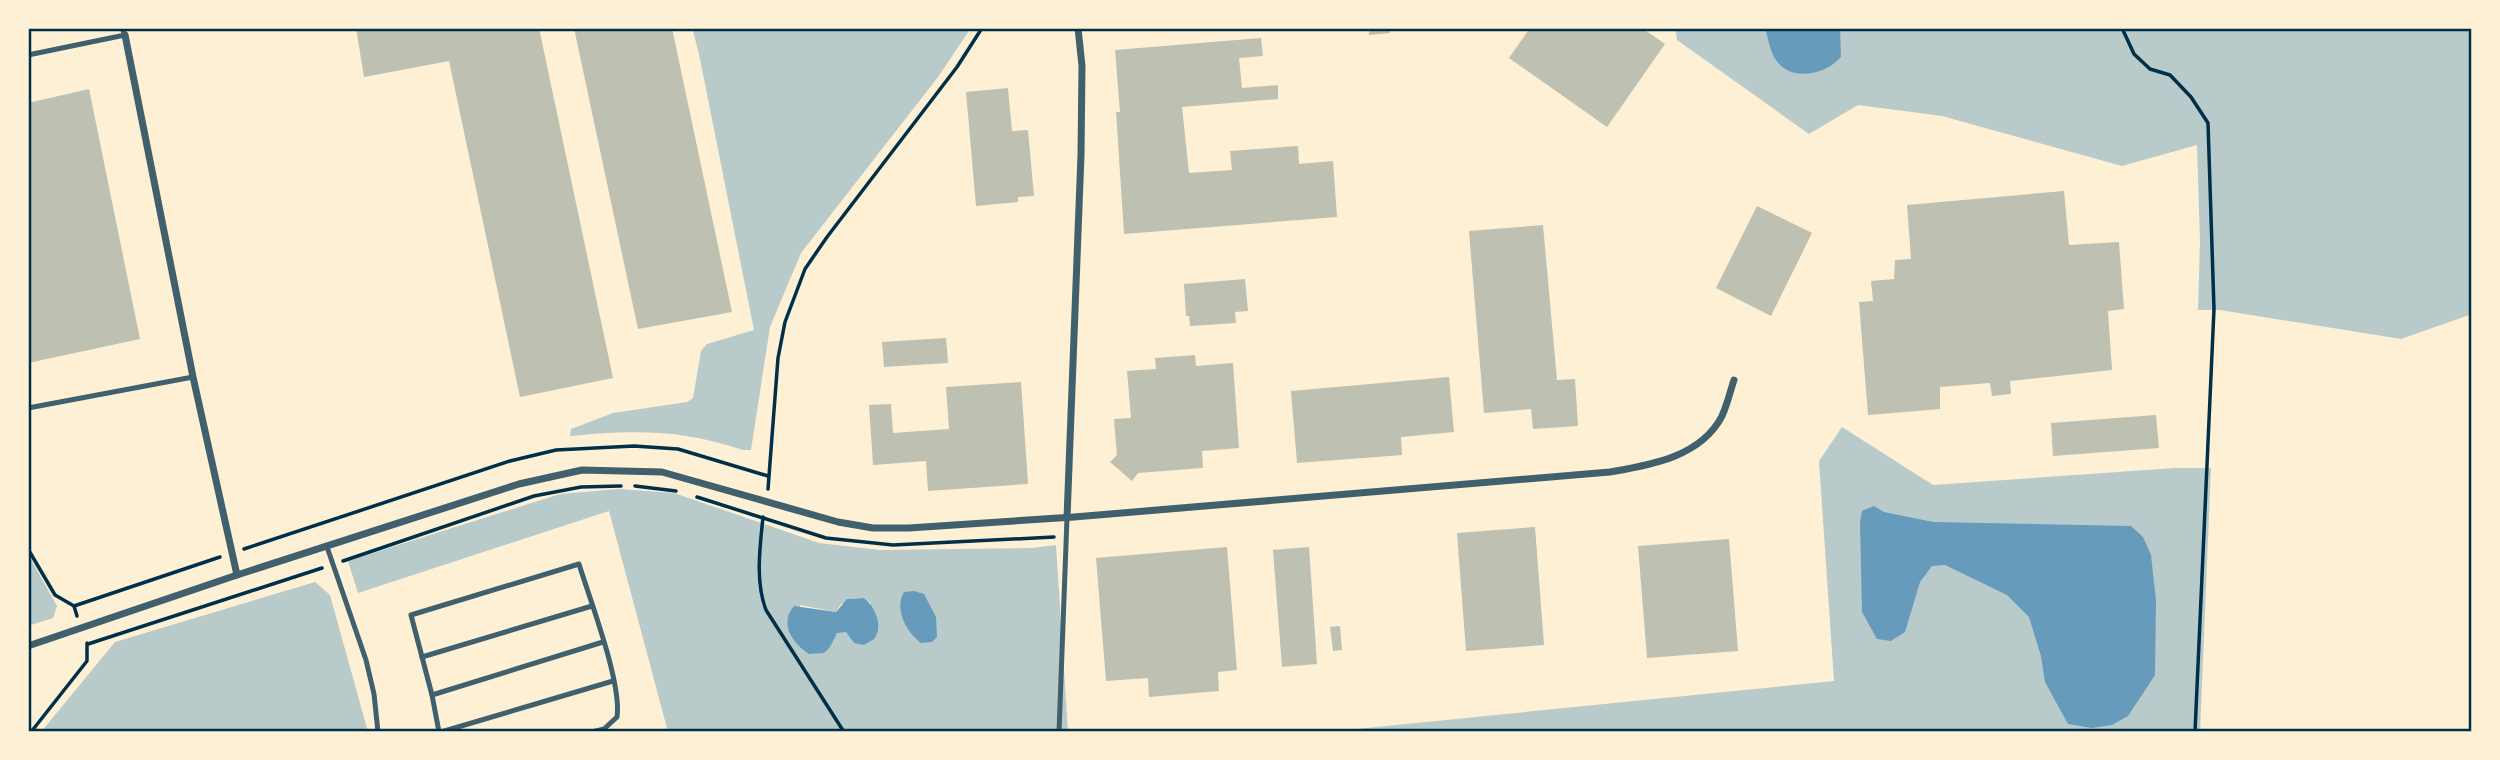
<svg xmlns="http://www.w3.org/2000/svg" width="2500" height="760" font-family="Helvetica,sans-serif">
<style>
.green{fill:#b9caca;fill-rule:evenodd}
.water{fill:#669bbc}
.building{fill:#bec0b2}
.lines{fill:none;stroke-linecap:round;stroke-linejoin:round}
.path{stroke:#003049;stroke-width:3.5}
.service{stroke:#3f606c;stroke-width:5}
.minor{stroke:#3f606c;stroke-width:7}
.neatline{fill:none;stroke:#003049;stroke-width:2.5}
</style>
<rect width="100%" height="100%" fill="#fdf0d5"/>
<!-- green -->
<g class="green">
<path d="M689 28H971L938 77 801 253 770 327 751 450H743C680 429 635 430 570 436L571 429 613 413 687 402 693 398 701 351 707 344 754 330 699 54 693 31Z"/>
<polygon points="1675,28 2472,28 2472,314 2401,339 2220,310 2198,310 2200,241 2197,145 2122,166 1942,116 1858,105 1809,134 1677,40"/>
<polygon points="1842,427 1933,485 2175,468 2211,468 2200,732 1326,732 1834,681 1819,461"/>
<path d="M619 489 674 493 819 543 880 550 1032 548 1056 545 1068 732H668L609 511 358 593 348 561 560 494ZM853 598H864L871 603 854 643 846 631C835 630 832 638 830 647 819 653 813 657 802 649L800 605 836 612 840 605Z"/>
<polygon points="28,554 57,606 53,618 28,626"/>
<polygon points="315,582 330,595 368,732 41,732 115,642"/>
</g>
<!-- water -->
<g class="water">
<path d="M1765 28H1840L1841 57C1826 75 1791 82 1776 60 1770 52 1768 38 1765 28Z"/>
<polygon points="1874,506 1884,512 1933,522 2131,526 2143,537 2151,555 2156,601 2155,675 2128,716 2112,725 2092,728 2068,724 2045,682 2041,656 2029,617 2007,595 1945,565 1932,566 1920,582 1905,632 1891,641 1877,639 1862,612 1860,522 1862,511"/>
<path d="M914 591 924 594 936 617 937 637 932 642 921 643C906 632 894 609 904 592Z"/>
<path d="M864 598C875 606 884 627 874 639 873 640 865 644 864 645L854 643 846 632 837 633 830 647 824 653 809 654C792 643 779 623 794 606L836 612 847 599Z"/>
</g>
<!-- building -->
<g class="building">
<polygon points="356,28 539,28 613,378 520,397 449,61 364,77"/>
<polygon points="574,28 672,28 732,312 638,329"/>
<polygon points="1369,28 1390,28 1390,33 1369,35"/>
<polygon points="1530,28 1642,28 1665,44 1607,127 1509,58"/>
<polygon points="1261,38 1263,56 1239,58 1242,88 1278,85 1278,99 1182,107 1189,173 1232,170 1230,151 1298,146 1299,164 1333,161 1337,217 1124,234 1116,112 1120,112 1115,50"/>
<polygon points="1008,88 1012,131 1028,130 1034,196 1018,197 1018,202 976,206 966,92"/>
<polygon points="89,89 140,339 28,363 28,103"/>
<polygon points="2064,191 2069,245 2119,242 2124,309 2108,311 2112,370 2010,381 2011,394 1992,396 1990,383 1940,387 1940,409 1868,415 1859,302 1873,301 1871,281 1894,279 1895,260 1911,259 1907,205"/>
<polygon points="1757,206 1812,233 1771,316 1716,288"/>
<polygon points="1543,225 1557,380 1575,379 1578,426 1533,429 1531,409 1484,413 1469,231"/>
<polygon points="1245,279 1248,311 1235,312 1236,323 1190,326 1189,316 1186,316 1184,284"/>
<polygon points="946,338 948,363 884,367 882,342"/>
<polygon points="1195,355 1196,366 1233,363 1239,448 1202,451 1203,468 1138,473 1132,481 1110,462 1117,455 1114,419 1131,418 1127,371 1156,369 1155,358"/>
<polygon points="1449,377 1454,432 1401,437 1402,455 1297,463 1291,391"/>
<polygon points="1021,382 1028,484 928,491 926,461 873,465 869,405 891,404 893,433 949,429 946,387"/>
<polygon points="2156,415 2159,448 2053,456 2051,423"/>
<polygon points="1535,527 1544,645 1466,651 1457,533"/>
<polygon points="1729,539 1738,651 1647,658 1638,546"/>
<polygon points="1227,547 1237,670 1218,672 1219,691 1149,697 1148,678 1106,681 1096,558"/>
<polygon points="1309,547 1317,664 1282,667 1273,550"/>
<polygon points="1340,626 1342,650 1333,651 1330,627"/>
</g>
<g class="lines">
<!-- path -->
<g class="path">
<polyline points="2122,28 2134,54 2150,69 2170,75 2191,97 2208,123 2214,309 2195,732"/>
<polyline points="635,486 676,491"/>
<polyline points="768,489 778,358 785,322 805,269 827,237 957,67 982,28"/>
<polyline points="697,497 826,538 893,545 1054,537"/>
<path d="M763 517C760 547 755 581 766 610L844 732"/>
<polyline points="28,549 55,595 74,606 77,616"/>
<polyline points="244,549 510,461 556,450 634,446 678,449 768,476"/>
<polyline points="343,561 534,496 581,487 621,486"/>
<polyline points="74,606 220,557"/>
<polyline points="88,644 322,568"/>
<polyline points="31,732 87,661 87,643"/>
</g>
<!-- service -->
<g class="service">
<polyline points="28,55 125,35 122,28"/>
<polyline points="28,408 193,377"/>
<polyline points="327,547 366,660 374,694 378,732"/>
<polyline points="422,657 592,606"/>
<polyline points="432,695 603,642"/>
<path d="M439 732 432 695 411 615 579 564C590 600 622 683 617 717L604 729 592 732"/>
<polyline points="441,732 613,681"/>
<polyline points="1059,732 1067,518"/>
</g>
<!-- minor -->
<g class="minor">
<polyline points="125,35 193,377 237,575"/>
<polyline points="1067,518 1081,155 1082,66 1078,28"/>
<path d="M28 646 237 575 519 484 582 470 662 472 838 522 873 528H909L1074 517 1610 472C1650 465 1701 457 1722 416 1727 405 1730 392 1734 380"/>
</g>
</g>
<!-- border -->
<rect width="2500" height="760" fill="none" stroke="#fdf0d5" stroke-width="60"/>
<rect x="30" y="30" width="2440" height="700" class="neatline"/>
</svg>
